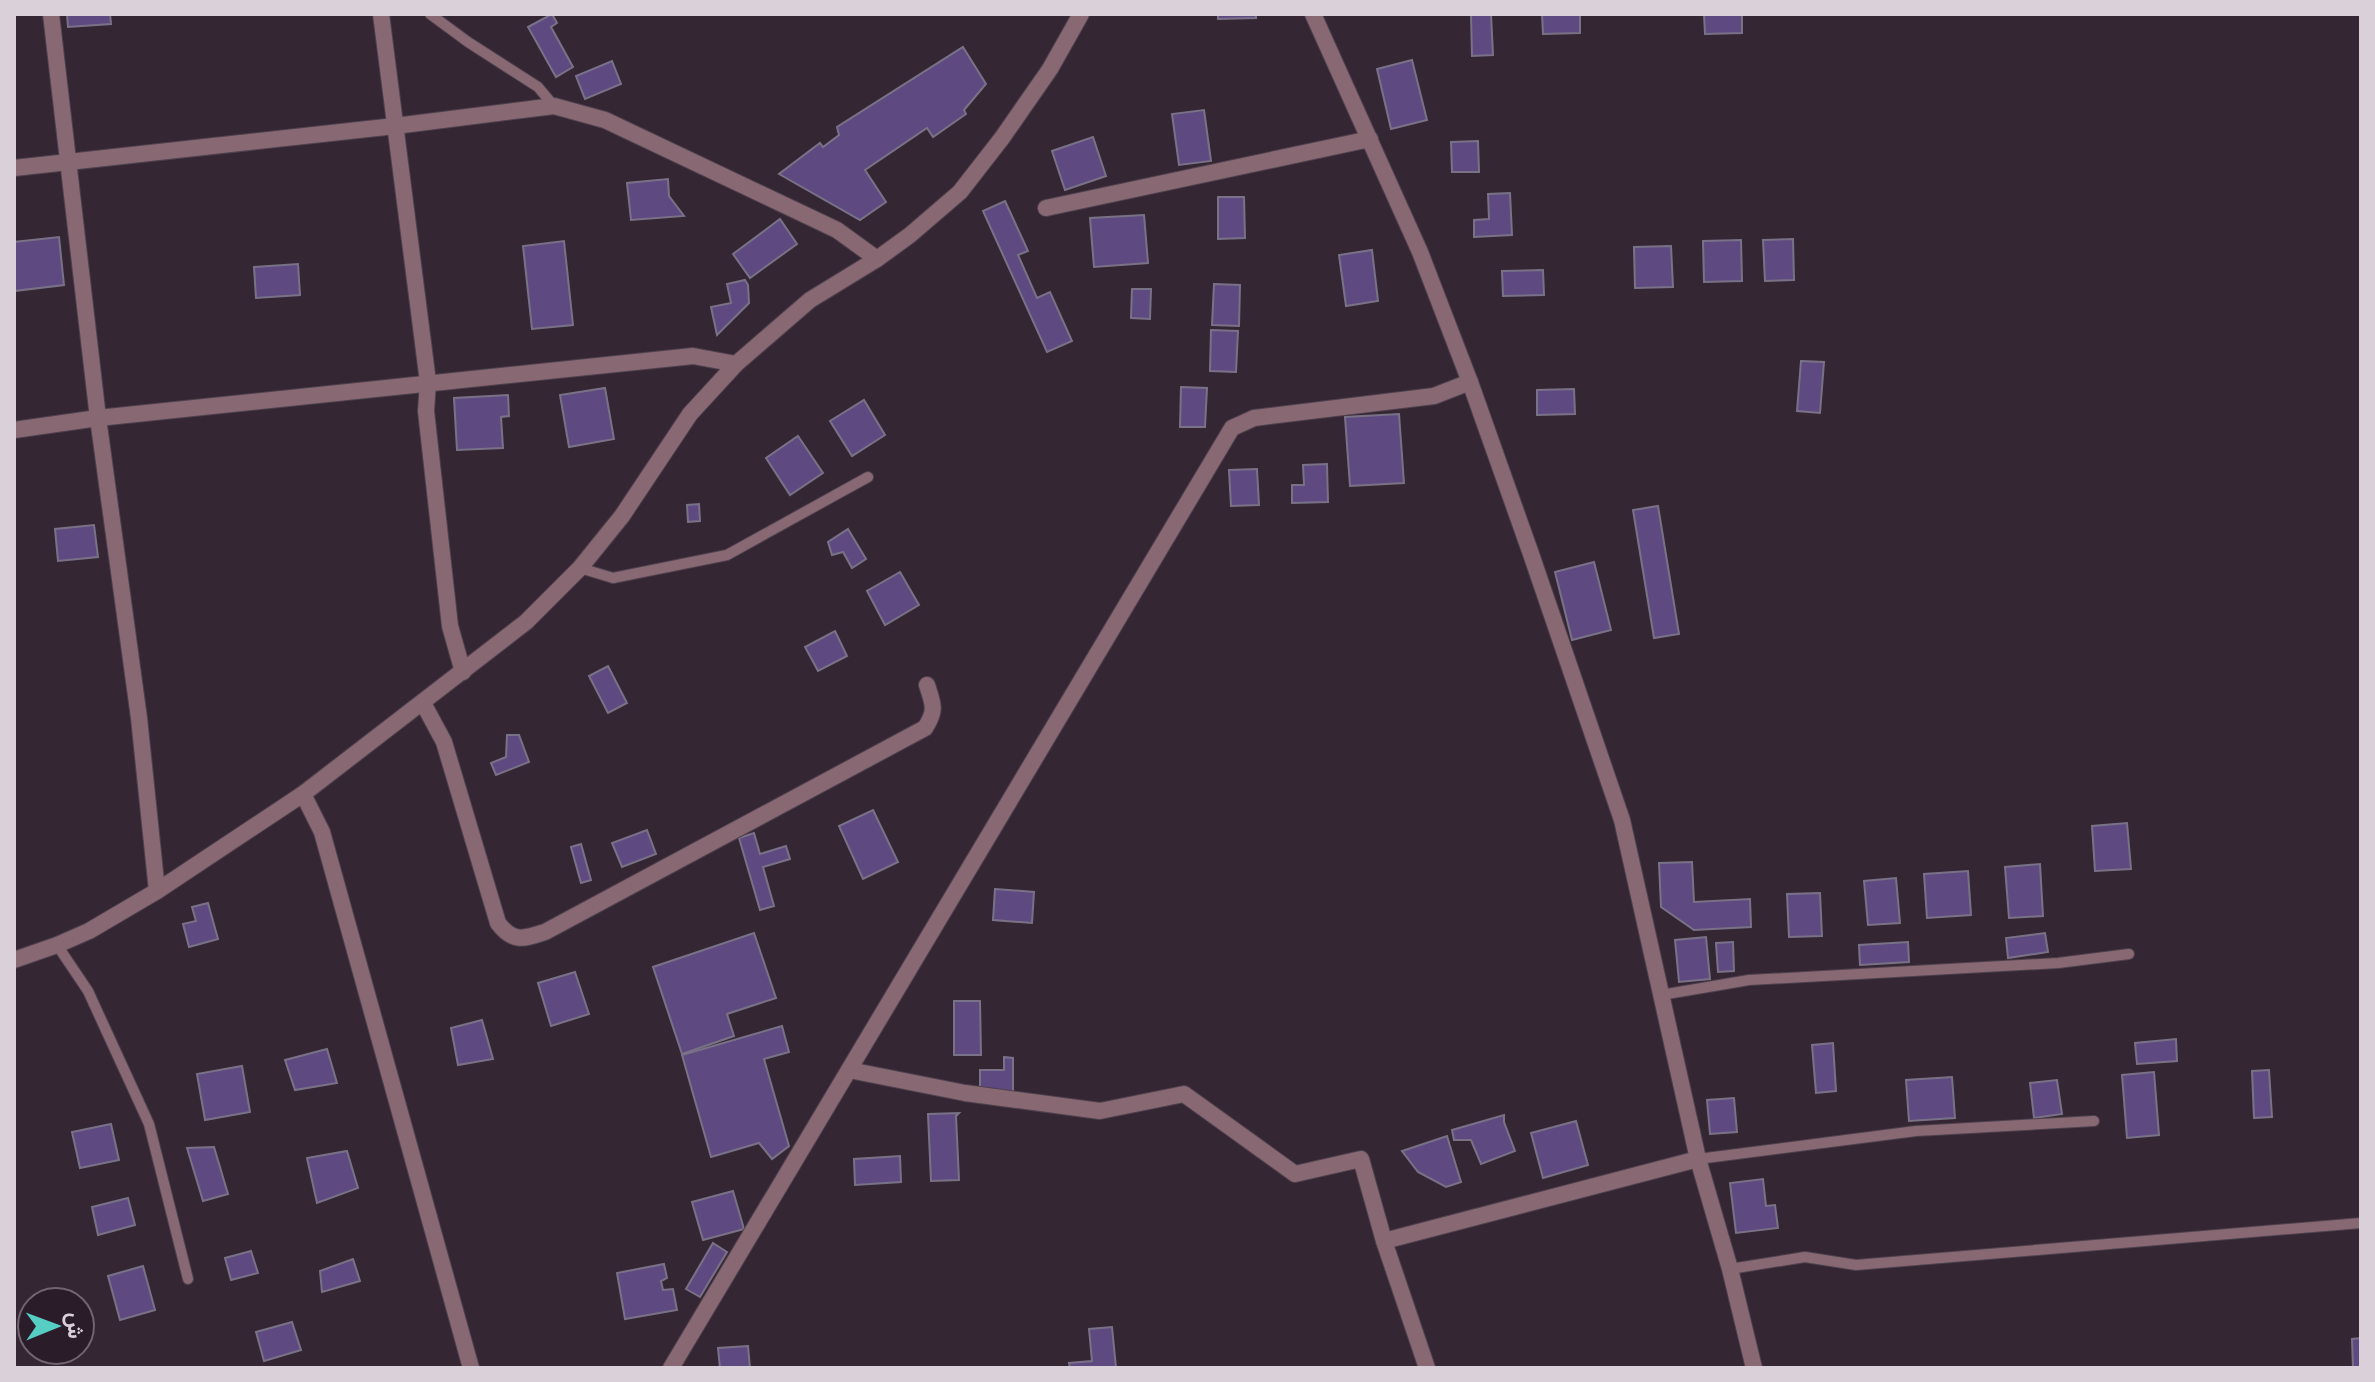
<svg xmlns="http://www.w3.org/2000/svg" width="2375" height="1382" font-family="'Noto Serif',Vazirmatn,serif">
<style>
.building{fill:#5f4981;stroke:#797287;stroke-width:2}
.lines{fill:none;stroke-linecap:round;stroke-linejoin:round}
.service-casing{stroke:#4f414e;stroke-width:12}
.minor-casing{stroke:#4f414e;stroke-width:18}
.tertiary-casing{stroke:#4f414e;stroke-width:18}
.service{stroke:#886973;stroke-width:10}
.minor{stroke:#886973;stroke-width:16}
.tertiary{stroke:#886973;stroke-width:16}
</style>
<rect width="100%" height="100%" fill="#352634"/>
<!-- building -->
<g class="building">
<polygon points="67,14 110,14 111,24 68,27"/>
<polygon points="552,14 557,23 551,27 573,67 556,77 528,27"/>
<polygon points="1218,14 1256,14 1256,18 1218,19"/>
<polygon points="1491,14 1493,55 1472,56 1471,15"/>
<polygon points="1542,14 1580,14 1580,33 1543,34"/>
<polygon points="1704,14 1742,14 1742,33 1705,34"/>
<polygon points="963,47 986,84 964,110 966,114 933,137 927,128 865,170 886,202 860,220 779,174 820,143 823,147 839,135 837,127"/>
<polygon points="1412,60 1427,120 1391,129 1377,69"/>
<polygon points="612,61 621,84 585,99 576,76"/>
<polygon points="1204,110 1211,161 1179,165 1172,114"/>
<polygon points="1093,137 1106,176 1065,190 1052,151"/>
<polygon points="1478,141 1479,172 1452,172 1451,142"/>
<polygon points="668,179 669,196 684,216 631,220 627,183"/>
<polygon points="1510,193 1512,235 1474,237 1474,220 1489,219 1488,194"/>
<polygon points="1218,197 1244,197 1245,238 1218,239"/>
<polygon points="1005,201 1028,251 1018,255 1037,298 1050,292 1072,341 1047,352 983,211"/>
<polygon points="1144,215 1148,263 1094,267 1090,218"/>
<polygon points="780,219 797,244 750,278 733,254"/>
<polygon points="59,237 64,285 14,291 14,242"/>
<polygon points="1793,239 1794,280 1765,281 1763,240"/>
<polygon points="1741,240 1742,281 1704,282 1703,241"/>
<polygon points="564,241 573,325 532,329 523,246"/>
<polygon points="1671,246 1673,287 1635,288 1634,247"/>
<polygon points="1372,250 1378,301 1346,306 1339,255"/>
<polygon points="298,264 300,295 256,298 254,267"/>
<polygon points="1543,270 1544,295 1503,296 1502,271"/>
<polygon points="745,280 748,285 749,303 717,335 711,307 731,303 727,284"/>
<polygon points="1214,284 1240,285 1239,326 1212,325"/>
<polygon points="1132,289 1151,289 1150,319 1131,318"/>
<polygon points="1211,330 1238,331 1236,372 1210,371"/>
<polygon points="1801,361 1824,362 1820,413 1797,411"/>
<polygon points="1181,387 1207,388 1205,427 1180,427"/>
<polygon points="605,388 614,439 569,447 560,395"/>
<polygon points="1574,389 1575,414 1537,415 1537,390"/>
<polygon points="508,395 509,416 501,417 503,448 457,450 454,398"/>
<polygon points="864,400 885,435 852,456 830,421"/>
<polygon points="1399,414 1404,483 1350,486 1345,417"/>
<polygon points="798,436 823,473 790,495 766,458"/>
<polygon points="1327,464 1328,502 1292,503 1292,485 1304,485 1303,465"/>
<polygon points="1257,469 1259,505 1231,506 1229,470"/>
<polygon points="699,504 700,521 688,522 687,505"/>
<polygon points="1658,506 1679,634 1654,638 1633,510"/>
<polygon points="94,525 98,557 58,561 55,529"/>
<polygon points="848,529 866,559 852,568 843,552 832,555 828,542"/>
<polygon points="1594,562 1611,630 1572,640 1555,572"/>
<polygon points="900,572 919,605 885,625 867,591"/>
<polygon points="835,631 847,656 818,671 805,647"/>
<polygon points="608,666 627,703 608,713 589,676"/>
<polygon points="507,735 519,735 529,762 496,775 491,763 506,757"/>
<polygon points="873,810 898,862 863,879 839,826"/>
<polygon points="2127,823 2131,869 2095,871 2092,826"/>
<polygon points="647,830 656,854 622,867 612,843"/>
<polygon points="754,833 760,854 786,846 790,859 763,867 774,906 760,910 739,838"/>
<polygon points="581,844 591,880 581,883 571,847"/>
<polygon points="1692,862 1694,902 1750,899 1751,927 1694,930 1661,907 1659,863"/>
<polygon points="2040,864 2043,916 2009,918 2005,867"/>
<polygon points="1968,871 1971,915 1927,918 1924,874"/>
<polygon points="1896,878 1900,923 1868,925 1864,881"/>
<polygon points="995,889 1034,892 1032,923 993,920"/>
<polygon points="1820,893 1822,936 1789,937 1787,894"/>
<polygon points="208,903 218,939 189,947 183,924 196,921 192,907"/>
<polygon points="754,933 776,998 727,1014 734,1036 682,1054 653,967"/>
<polygon points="2045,933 2048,952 2008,958 2006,938"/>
<polygon points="1706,937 1710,979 1679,982 1675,940"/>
<polygon points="1733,942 1734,971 1718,972 1716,943"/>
<polygon points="1908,942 1909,962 1860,965 1859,945"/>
<polygon points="575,972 589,1014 551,1026 538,983"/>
<polygon points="954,1001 980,1001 981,1055 954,1055"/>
<polygon points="482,1020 493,1059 458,1065 451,1028"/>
<polygon points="782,1026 789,1052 764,1059 789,1146 772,1159 759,1143 711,1157 682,1055"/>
<polygon points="2176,1039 2177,1061 2137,1064 2135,1043"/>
<polygon points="1833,1043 1836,1091 1816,1093 1812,1045"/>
<polygon points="327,1049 337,1083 295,1090 285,1060"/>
<polygon points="1004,1057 1013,1058 1013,1093 980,1093 980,1070 1004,1070"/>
<polygon points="242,1066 250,1112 205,1120 197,1074"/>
<polygon points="2269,1070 2272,1117 2254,1118 2252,1071"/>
<polygon points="2154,1072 2159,1135 2127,1138 2122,1075"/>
<polygon points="1952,1077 1955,1118 1909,1121 1906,1080"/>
<polygon points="2057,1080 2062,1114 2034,1118 2030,1083"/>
<polygon points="1734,1098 1737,1132 1710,1134 1707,1100"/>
<polygon points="959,1113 956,1116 959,1180 931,1181 928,1114"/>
<polygon points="1504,1115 1504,1122 1515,1151 1481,1164 1471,1140 1454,1140 1452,1130"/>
<polygon points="1576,1121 1588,1165 1543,1178 1531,1133"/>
<polygon points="111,1124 119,1160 80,1168 72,1132"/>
<polygon points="1447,1136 1461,1182 1446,1187 1418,1172 1402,1151"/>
<polygon points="214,1147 228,1194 203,1201 187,1148"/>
<polygon points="347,1151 358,1188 317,1203 307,1158"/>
<polygon points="900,1156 901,1182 855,1185 854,1159"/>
<polygon points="1763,1179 1766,1206 1775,1205 1778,1228 1736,1233 1730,1183"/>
<polygon points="733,1191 744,1229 703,1240 692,1202"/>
<polygon points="128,1198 135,1225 98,1235 92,1207"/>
<polygon points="713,1243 727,1252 700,1297 686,1289"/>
<polygon points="251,1251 258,1273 231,1280 225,1258"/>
<polygon points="353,1259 360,1281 322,1292 320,1271"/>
<polygon points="664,1264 667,1278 661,1281 663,1290 673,1289 677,1310 625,1319 617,1273"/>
<polygon points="143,1266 155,1310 120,1320 108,1276"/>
<polygon points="292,1322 301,1350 264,1361 256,1332"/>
<polygon points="1112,1327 1116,1368 1070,1368 1069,1363 1092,1361 1089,1329"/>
<polygon points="2361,1338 2361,1368 2353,1368 2352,1339"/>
<polygon points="748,1346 750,1368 720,1368 718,1348"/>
</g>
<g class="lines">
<!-- service casing -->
<g class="service-casing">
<g id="service">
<polyline points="430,14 468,42 538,87 554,106"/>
<polyline points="580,568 613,578 727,555 868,477"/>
<polyline points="57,945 88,991 149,1124 188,1279"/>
<polyline points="1661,995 1749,980 2058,963 2129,954"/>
<polyline points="1698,1159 1916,1131 2094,1121"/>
<polyline points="1730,1269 1805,1257 1856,1265 2361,1223"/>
</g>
</g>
<!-- minor casing -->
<g class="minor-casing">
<g id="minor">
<polyline points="51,14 98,418 139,718 157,891"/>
<polyline points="381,14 428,382 426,411 450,626 463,672"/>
<polyline points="14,168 395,126 554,106 605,120 837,230 877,259"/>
<polyline points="1046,208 1370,139"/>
<polyline points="14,430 98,418 693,356 736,364"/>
<path d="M423 703 444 742 498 923C513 943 523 939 545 932L925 728C937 710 933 704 927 685"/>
<polyline points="303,794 322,832 471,1368"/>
<polyline points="849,1070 965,1093 1100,1111 1184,1094 1295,1174 1361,1159 1384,1241"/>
<polyline points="671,1368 1232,428 1254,418 1434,396 1470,382"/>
<polyline points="1427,1368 1384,1241 1698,1159"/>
</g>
</g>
<!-- tertiary casing -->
<g class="tertiary-casing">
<g id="tertiary">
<polyline points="1313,14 1420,252 1470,382 1531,554 1622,820 1698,1159 1730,1269 1754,1368"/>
<polyline points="14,960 57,945 89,931 157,891 303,794 526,622 580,568 622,516 690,414 736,364 810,300 877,259 910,235 960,192 1002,138 1050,69 1081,14"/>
</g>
</g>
<!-- service -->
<use href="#service" class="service"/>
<!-- minor -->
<use href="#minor" class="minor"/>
<!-- tertiary -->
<use href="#tertiary" class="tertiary"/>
</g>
<!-- border -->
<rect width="2375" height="1382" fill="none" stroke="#dad0d9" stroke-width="32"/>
<!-- north arrow -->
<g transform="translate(56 1326) rotate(89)"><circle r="38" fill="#2b1c2a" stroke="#716470" stroke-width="2"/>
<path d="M0-6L14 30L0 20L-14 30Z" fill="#56cec4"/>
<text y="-12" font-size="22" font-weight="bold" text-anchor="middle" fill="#dad0d9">ش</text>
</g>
</svg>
